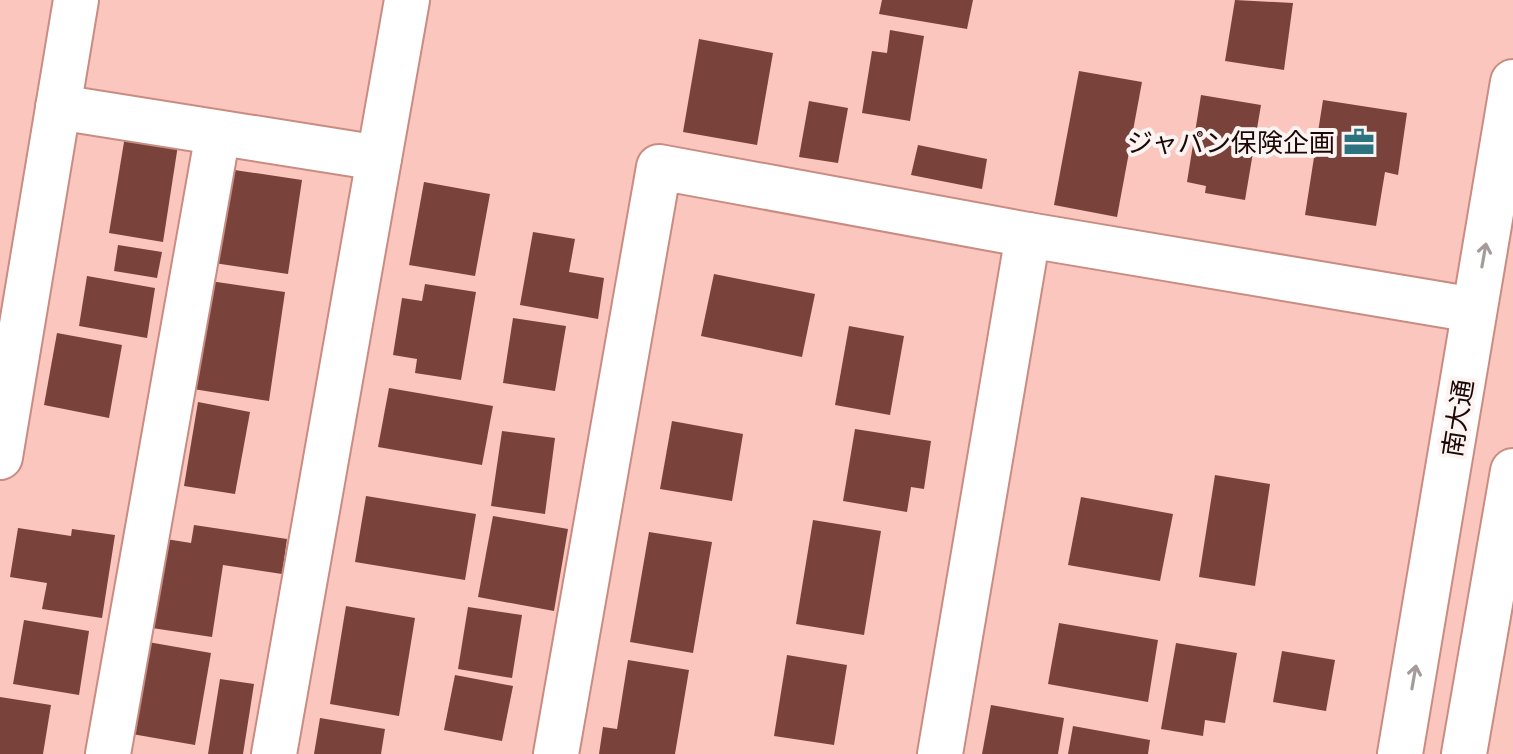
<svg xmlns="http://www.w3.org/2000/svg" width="1513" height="754" font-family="'Noto Serif','Noto Sans JP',serif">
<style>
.building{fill:#79433b}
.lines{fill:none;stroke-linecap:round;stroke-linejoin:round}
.minor-casing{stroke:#c88c82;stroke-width:48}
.minor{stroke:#fff;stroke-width:44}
.oneway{stroke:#a49c9b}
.labels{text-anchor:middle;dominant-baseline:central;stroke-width:8;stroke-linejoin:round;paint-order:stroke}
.poi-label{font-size:26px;fill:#1c0705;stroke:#fbf4f2;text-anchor:end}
.street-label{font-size:26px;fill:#1c0705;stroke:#fbf4f2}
</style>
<rect width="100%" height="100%" fill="#fac6be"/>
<!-- building -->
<g class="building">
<polygon points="882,0 973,0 967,29 879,14"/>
<polygon points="1235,0 1293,3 1284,70 1225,61"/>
<polygon points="890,30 924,36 910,121 862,113 872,51 887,53"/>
<polygon points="699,39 773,53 757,145 683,132"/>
<polygon points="1079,71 1142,82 1117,217 1054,205"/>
<polygon points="1201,95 1261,105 1245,200 1205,193 1206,186 1187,182"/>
<polygon points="1323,100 1407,113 1398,175 1385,172 1376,226 1305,215"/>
<polygon points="809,101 848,108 838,163 799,157"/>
<polygon points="125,136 178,145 163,242 109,233"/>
<polygon points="918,145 987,159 982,189 911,175"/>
<polygon points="228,169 302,180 288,274 214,263"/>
<polygon points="424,182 490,194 475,276 409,265"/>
<polygon points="533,232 575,239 569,272 604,278 598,319 520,305"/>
<polygon points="118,245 162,252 157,278 114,271"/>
<polygon points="714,274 815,294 802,357 701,336"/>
<polygon points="87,276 155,288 147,338 79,326"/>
<polygon points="210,281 285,292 269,401 193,389"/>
<polygon points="425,284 476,292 461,380 415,373 417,359 393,355 402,298 422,301"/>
<polygon points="513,318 566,326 555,391 503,383"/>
<polygon points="849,326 904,336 890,415 835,405"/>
<polygon points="57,333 122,345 109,418 44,405"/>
<polygon points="389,388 493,406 482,465 378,447"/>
<polygon points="198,402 250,412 235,494 184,486"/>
<polygon points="672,421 743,434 732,501 660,489"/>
<polygon points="855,429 931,441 924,489 911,487 907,512 843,501"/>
<polygon points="502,431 555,438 545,514 491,506"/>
<polygon points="1215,475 1270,484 1255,586 1199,577"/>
<polygon points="366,496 476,514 465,580 355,562"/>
<polygon points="1081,497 1173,514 1160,581 1068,565"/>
<polygon points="493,516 568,529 554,611 478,597"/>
<polygon points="813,520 881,531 864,635 796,624"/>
<polygon points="194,525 287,539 282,574 223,565 212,637 152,628 166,539 191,543"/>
<polygon points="18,528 71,536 72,529 115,535 102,618 42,609 47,583 10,577"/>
<polygon points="649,532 712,542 693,653 630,642"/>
<polygon points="346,606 415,618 399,716 330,704"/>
<polygon points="468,607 522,615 512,678 458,669"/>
<polygon points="24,620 89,631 79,695 13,684"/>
<polygon points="1059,623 1158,640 1148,702 1048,684"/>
<polygon points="148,642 211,653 195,745 132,734"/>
<polygon points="1176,643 1237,653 1225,723 1205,720 1203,736 1161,729"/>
<polygon points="1282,651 1335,660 1326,711 1273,702"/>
<polygon points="787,655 847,665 834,745 774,736"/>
<polygon points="628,660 689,670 675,754 599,754 603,727 617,729"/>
<polygon points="455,675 513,686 502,741 444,730"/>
<polygon points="220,679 254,684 243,754 208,754"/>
<polygon points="0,697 51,705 43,754 0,754"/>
<polygon points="991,705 1064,718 1058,754 982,754"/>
<polygon points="320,718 385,729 381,754 314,754"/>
<polygon points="1073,726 1150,740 1148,754 1068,754"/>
</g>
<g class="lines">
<!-- minor casing -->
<g class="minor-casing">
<g id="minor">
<polyline points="58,107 379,158"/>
<polyline points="0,457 76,0"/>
<polyline points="108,754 218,133"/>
<polyline points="274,754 407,0"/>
<polyline points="556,754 659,167 1028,235 1474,310"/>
<polyline points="940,754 1028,235"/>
<polyline points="1400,754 1513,82"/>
<polyline points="1464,754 1513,471"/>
</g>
</g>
<!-- minor -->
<use href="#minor" class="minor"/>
</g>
<!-- one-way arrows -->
<defs><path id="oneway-shaft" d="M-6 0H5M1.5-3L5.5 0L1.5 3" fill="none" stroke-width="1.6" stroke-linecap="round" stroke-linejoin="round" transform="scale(2)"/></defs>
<g class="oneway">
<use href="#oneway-shaft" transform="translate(1484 255) rotate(-80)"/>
<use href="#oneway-shaft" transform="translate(1414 677) rotate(-80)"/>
</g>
<!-- icons -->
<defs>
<g id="office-bare" transform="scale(2.4)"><path d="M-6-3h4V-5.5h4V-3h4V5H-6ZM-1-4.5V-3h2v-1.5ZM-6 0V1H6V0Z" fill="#2b737e" stroke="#fbf4f2" stroke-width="2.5" paint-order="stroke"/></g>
</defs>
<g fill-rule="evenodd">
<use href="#office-bare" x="1359" y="142"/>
</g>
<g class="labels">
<!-- poi labels -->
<g class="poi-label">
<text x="1335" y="142">ジャパン保険企画</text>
</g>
<!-- street labels -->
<g class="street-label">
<text transform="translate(1457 418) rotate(-81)">南大通</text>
</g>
</g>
</svg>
